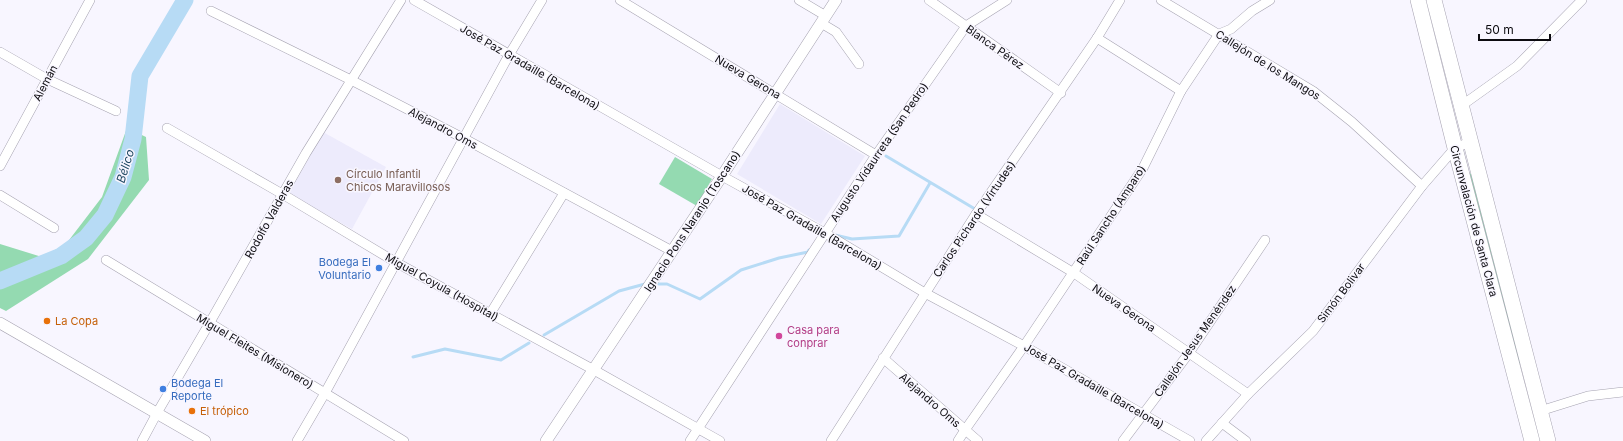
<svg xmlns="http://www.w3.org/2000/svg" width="1623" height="441" font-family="Inter,sans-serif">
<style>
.built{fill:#edebfc}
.green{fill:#94dab1}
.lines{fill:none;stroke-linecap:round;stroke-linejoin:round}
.stream{stroke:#b7dbf5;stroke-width:3}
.river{stroke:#b7dbf5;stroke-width:17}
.minor-casing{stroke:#a6a3b1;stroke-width:10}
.tertiary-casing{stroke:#a6a3b1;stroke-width:12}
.trunk-casing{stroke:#a6a3b1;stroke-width:16}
.minor{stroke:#fff;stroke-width:9}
.tertiary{stroke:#fff;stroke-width:11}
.trunk{stroke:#fff;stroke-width:15}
.education-dot{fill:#8d6e63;stroke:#f8f6ff;stroke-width:1.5}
.shop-dot{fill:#3f7fe0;stroke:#f8f6ff;stroke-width:1.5}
.food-dot{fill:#e8710a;stroke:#f8f6ff;stroke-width:1.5}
.hotel-dot{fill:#d1479c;stroke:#f8f6ff;stroke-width:1.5}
.labels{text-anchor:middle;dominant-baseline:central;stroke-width:3;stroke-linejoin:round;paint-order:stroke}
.street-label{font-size:11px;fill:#0c0b0f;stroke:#f8f6ff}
.education-label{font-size:11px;fill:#785e54;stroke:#f8f6ff;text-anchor:start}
.shop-label{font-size:11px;fill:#366cbe;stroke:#f8f6ff;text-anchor:end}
.food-label{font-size:11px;fill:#c56008;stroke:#f8f6ff;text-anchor:start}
.hotel-label{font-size:11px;fill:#b23c85;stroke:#f8f6ff;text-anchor:start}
.water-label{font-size:12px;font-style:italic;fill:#214a64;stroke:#f8f6ff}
</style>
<rect width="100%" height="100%" fill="#f8f6ff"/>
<!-- built -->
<g class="built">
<polygon points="780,104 865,156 821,224 737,174"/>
<polygon points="323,132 386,167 352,229 289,194"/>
</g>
<!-- green -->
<g class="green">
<polygon points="127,128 146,137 149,180 88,259 6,311 0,308 0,244 42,257 66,244 102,197"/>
<polygon points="675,157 712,179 697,206 659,184"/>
<polygon points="1468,172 1476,177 1523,364 1519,363"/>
</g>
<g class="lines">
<!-- stream -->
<g class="stream">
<polyline points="886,156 975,209"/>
<polyline points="835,235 852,239 899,236 930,183"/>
<polyline points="659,284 667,284 700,299 741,270 779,258 808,252 809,250"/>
<polyline points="544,335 619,291 645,284"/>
<polyline points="413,357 445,349 501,360 529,343"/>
</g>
<!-- river -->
<polyline class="river" points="0,281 61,256 86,238 105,215 123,177 133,139 140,76 185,0"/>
<!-- minor casing -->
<g class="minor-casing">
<g id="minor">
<polyline points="414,0 722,176 825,233 925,293 1024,346 1190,441"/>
<polyline points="620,0 876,155"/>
<polyline points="799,0 826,16"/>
<polyline points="929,0 1061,93"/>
<polyline points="1161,0 1313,91 1352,122 1422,186"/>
<polyline points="211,11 351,80 463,138 672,251"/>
<polyline points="821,23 836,32 859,64"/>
<polyline points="1097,38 1181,91"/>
<polyline points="0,52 47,79 116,111"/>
<polyline points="1461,106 1517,66 1582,0"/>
<polyline points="167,128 284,195 397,263 594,370 720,441"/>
<polyline points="0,166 90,0"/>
<polyline points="0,195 54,228"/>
<polyline points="976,214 1074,273 1248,394"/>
<polyline points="106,260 404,441"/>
<polyline points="490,314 564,193"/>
<polyline points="883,358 978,441"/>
<polyline points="1540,411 1588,396 1623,392"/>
<polyline points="1222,423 1246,441"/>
<polyline points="142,441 157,413 209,324 306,153 401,0"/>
<polyline points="297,441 325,393 509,55 542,0"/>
<polyline points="690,441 876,155 966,26 1007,0"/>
<polyline points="831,441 976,214 1097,38 1120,0"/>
<polyline points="958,441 965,430 1024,346 1143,168 1181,91 1219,34 1231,29 1252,11 1270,0"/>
<polyline points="1123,441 1189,353 1265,240"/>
<polyline points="1206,441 1248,394 1313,331 1422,186 1455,148 1470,142"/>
</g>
</g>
<!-- tertiary casing -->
<g class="tertiary-casing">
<g id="tertiary">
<polyline points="0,323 205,441"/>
<polyline points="546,441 722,176 836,0"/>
</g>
</g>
<!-- trunk casing -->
<g class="trunk-casing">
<g id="trunk">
<polyline points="1418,0 1455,148 1532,441"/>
<polyline points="1434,0 1548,441"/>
</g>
</g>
<!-- minor -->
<use href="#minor" class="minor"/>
<!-- tertiary -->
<use href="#tertiary" class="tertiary"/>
<!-- trunk -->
<use href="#trunk" class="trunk"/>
</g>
<!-- markers -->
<circle class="education-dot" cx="338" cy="180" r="4"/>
<g class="shop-dot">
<circle cx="379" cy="268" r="4"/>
<circle cx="163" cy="389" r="4"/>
</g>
<g class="food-dot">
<circle cx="47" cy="321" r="4"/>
<circle cx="192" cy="411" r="4"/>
</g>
<circle class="hotel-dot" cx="779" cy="336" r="4"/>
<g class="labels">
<!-- street labels -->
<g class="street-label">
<text transform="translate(995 47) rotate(35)">Blanca Pérez</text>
<text transform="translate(1268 65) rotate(32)">Callejón de los Mangos</text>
<text transform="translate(530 67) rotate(30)">José Paz Gradaille (Barcelona)</text>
<text transform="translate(748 77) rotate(31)">Nueva Gerona</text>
<text transform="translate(45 83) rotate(-62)">Alemán</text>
<text transform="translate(443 128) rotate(28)">Alejandro Oms</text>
<text transform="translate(879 152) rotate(-56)">Augusto Vidaurreta (San Pedro)</text>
<text transform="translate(1111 215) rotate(-57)">Raúl Sancho (Amparo)</text>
<text transform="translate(269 219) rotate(-61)">Rodolfo Valderas</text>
<text transform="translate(974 219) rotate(-56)">Carlos Pichardo (Virtudes)</text>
<text transform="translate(692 221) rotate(-57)">Ignacio Pons Naranjo (Toscano)</text>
<text transform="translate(1474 221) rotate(75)">Circunvalación de Santa Clara</text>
<text transform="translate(812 227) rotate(30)">José Paz Gradaille (Barcelona)</text>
<text transform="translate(442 287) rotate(29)">Miguel Coyula (Hospital)</text>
<text transform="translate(1341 293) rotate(-53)">Simón Bolivar</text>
<text transform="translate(1124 308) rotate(35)">Nueva Gerona</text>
<text transform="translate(1195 341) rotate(-55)">Callejón Jesus Menéndez</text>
<text transform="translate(255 351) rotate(31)">Miguel Fleites (Misionero)</text>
<text transform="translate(1094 386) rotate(30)">José Paz Gradaille (Barcelona)</text>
<text transform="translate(930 400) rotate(41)">Alejandro Oms</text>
</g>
<!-- education labels -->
<g class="education-label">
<text x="346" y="174">Círculo Infantil<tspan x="346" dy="13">Chicos Maravillosos</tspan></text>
</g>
<!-- shop labels -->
<g class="shop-label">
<text x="371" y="262">Bodega El<tspan x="371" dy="13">Voluntario</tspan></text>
<text x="171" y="383" text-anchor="start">Bodega El<tspan x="171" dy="13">Reporte</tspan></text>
</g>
<!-- food labels -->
<g class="food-label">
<text x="55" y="321">La Copa</text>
<text x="200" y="411">El trópico</text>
</g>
<!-- hotel labels -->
<g class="hotel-label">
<text x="787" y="330">Casa para<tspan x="787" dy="13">conprar</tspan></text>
</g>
<!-- water labels -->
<g class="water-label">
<text transform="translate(125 166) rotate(-73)">Bélico</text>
</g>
</g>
<!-- scale -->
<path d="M1479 34v6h71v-6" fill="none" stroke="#0c0b0f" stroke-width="2"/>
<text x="1485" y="34" font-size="12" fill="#0c0b0f" stroke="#f8f6ff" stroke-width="3" paint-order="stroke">50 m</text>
</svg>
